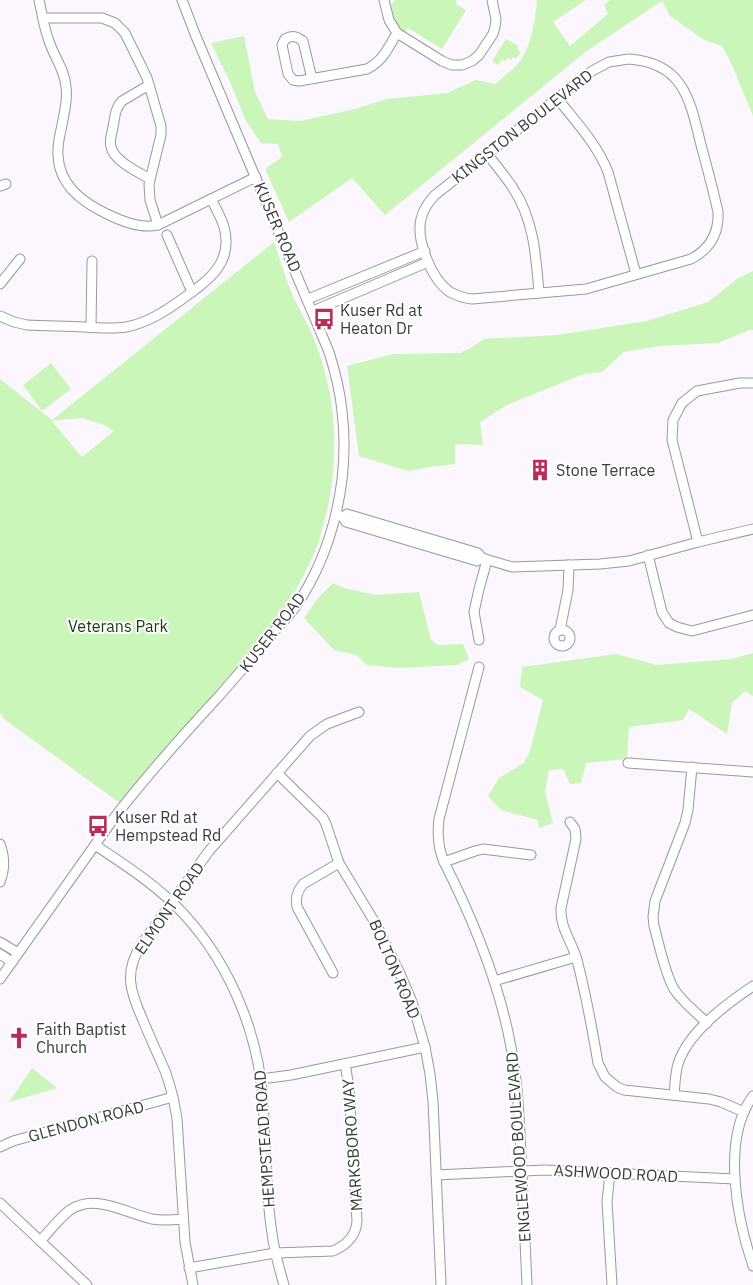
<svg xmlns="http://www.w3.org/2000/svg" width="753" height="1285" font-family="'IBM Plex Sans',sans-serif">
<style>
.green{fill:#caf6b9;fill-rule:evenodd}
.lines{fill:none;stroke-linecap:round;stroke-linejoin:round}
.minor-casing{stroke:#9c979d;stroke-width:11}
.minor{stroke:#fff;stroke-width:9}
.labels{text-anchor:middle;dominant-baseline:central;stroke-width:4;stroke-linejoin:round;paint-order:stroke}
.street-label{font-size:16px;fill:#3d3b3e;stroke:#fff}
.poi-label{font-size:16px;fill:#3d3b3e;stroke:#fff;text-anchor:start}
.park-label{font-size:16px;fill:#1c3a0f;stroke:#fff}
</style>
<rect width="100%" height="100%" fill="#fcf7fe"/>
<!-- green -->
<g class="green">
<path d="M395 0H456L457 5 466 10 442 49 408 28 405 33C396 25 393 16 391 5Z"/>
<path d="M537 0H586L553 22 570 46 608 14 604 5 610 0H753V116L732 65 722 46 704 40 670 16 662 1 588 50 385 215 352 178 289 222 265 169 282 157 278 144 261 143 245 119 231 84 211 43 244 36 255 92 268 119 300 121 355 109 387 99 447 93 476 80 495 84C503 77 515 68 521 60 532 42 535 21 537 0Z"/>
<polygon points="506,39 519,46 517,50 521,52 516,59 513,57 511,60 508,58 505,61 502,59 498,65 492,61"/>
<path d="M274 242C280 258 284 274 290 289 298 308 309 325 316 344 337 400 340 461 325 519 322 527 321 536 318 544 308 569 295 592 281 615L124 806 4 719 0 713V379L52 420ZM82 418 104 425 114 431 82 457 52 421Z"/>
<polygon points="753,271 753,330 750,330 718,343 660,346 624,352 602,372 584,374 507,405 480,422 483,445 455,444 455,464 429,467 408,471 359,456 347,366 393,354 460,353 472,347 484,339 557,335 647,321 708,302 737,279"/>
<polygon points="51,363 71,389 42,411 23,385"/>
<polygon points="333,583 344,588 376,595 419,592 431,640 438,645 463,644 469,659 457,665 400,668 367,665 356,655 334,650 304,618 318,598"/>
<polygon points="753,653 753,696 745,691 732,703 727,734 689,709 683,720 629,727 627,759 586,763 581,783 570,784 563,769 549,770 545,791 553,823 539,828 538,820 501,810 488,796 499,778 524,763 530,751 543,700 520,687 522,667 616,654 657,665 731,659"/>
<polygon points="32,1068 57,1088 9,1102"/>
</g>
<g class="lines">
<!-- minor casing -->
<g class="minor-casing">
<g id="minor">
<path d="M39 0C42 14 44 28 49 41 54 57 65 70 66 87 68 100 64 113 62 125 60 135 57 145 58 155 59 185 82 202 107 214 121 221 142 229 158 225L256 177"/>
<polyline points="384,0 389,20 397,33 442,61 452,65 462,65 472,61 479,55 493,34 495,27 496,19 492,0"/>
<polyline points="43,18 102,18 115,23 125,33 147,78 161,126 161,135 149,184 150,200 158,225"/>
<path d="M629 59C684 63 690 100 701 145 707 167 713 189 718 212 719 233 710 249 691 259L586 289 472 299C464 298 457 296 450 292 431 279 416 240 421 219 423 209 429 202 435 195L592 71 609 62Z"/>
<path d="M312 79 303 41C296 36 292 35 285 39L282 45 288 74 293 80 299 81 367 69C383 61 388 48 397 33"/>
<path d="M149 85 122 101C115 108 115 117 113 127 112 133 109 140 111 147 114 161 138 172 150 179"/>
<path d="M557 98C576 122 597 144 608 172L636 274"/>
<path d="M487 154C496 165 505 176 513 188 534 220 536 256 539 293"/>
<polyline points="0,186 6,184"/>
<polyline points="167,235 192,292"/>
<polyline points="0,284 20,259"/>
<polyline points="308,299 425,251"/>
<polyline points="313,311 428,262"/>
<path d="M0 316 14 322 27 325C46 326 65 326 84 327 98 328 113 329 126 327 147 323 164 312 181 300 207 281 234 264 224 227 221 217 216 208 211 199"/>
<polyline points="91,327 92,261"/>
<polyline points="338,515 343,517 346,522 477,561 482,558"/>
<polyline points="343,517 347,514 478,553 482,558 512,567 600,564 629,561 698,542 753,529"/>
<polyline points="698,542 672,440 673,420 682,403 697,391 740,383 753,383"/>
<polyline points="648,555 662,612 669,623 677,627 692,631 753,615"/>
<circle cx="562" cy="638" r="8"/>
<polyline points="560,630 568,590 569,565"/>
<polyline points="479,640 474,612 479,589 487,560"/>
<path d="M479 667 439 819C437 835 438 848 444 862 474 921 499 982 511 1047 518 1082 519 1117 521 1152 523 1197 525 1241 527 1285"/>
<polyline points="628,763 753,772"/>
<path d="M692 767 688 810 685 823 655 901 653 917 654 926C659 944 665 974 674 989 682 1002 696 1012 707 1023"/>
<polyline points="277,773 323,818 326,824 339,863 377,926 401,976 412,1002 425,1047 430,1074 433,1101 441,1285"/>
<path d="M570 822 575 829 576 839 561 908C560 929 572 941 577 960 586 994 592 1028 598 1063L605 1077 617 1087 624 1090 709 1099 721 1102 744 1112"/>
<path d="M0 844C5 857 5 869 0 882"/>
<path d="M95 845C122 863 150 881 174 904 226 955 258 1028 263 1101 266 1145 265 1190 272 1233 274 1251 279 1268 284 1285"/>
<polyline points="444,862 475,851 483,849 531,855"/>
<polyline points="0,942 18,953"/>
<polyline points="0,954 12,962"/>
<path d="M333 973 297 907C295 898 297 891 303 884L339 863"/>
<path d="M0 979 114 818C147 775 183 735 220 695 238 674 257 653 274 632 281 623 290 615 296 606 334 550 350 477 342 411 340 390 335 371 329 352L195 34 182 0"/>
<polyline points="494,981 576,957"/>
<polyline points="261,1079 291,1075 425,1047"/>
<path d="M674 1095C675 1085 675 1074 678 1064 688 1032 726 1004 753 986"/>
<path d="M753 1096C721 1139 737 1219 753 1266"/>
<polyline points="0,1147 13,1141 173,1097"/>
<polyline points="610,1173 607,1202 612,1285"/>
<polyline points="436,1175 545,1170 735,1179"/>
<polyline points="0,1203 87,1285"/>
<path d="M40 1241C50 1231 59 1218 70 1210 96 1193 125 1213 152 1219 163 1221 173 1220 183 1219"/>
<path d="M189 1268 275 1253 333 1251C347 1245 356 1236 357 1221L349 1087 345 1064"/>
<path d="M193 1285 185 1242 177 1119C174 1100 170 1081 162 1064 155 1048 148 1033 142 1018 130 991 124 972 141 945L209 851 310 736 327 724 359 712"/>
</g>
</g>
<!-- minor -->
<use href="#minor" class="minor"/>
</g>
<!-- icons -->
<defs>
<g id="bus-bare" transform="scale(1.725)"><path d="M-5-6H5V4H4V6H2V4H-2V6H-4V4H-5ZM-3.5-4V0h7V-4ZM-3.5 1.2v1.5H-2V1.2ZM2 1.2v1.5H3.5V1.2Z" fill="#bc2c58" stroke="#fff" stroke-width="2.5" paint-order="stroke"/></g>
<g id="building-bare" transform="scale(1.725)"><path d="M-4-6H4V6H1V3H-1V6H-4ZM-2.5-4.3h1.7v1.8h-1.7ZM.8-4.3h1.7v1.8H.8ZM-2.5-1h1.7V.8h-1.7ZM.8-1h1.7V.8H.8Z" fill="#bc2c58" stroke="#fff" stroke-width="2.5" paint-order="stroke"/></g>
<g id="church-bare" transform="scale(1.725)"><path d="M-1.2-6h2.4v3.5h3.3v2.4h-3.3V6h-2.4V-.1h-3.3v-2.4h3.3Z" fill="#bc2c58" stroke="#fff" stroke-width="2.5" paint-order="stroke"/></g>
</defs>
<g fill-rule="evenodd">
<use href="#bus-bare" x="324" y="319"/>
<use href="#building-bare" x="540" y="470"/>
<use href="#bus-bare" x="98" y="826"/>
<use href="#church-bare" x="19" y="1038"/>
</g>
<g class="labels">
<!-- street labels -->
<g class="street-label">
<text transform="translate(522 126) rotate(-38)">KINGSTON BOULEVARD</text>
<text transform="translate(278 227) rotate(67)">KUSER ROAD</text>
<text transform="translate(272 632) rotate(-52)">KUSER ROAD</text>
<text transform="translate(169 908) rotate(-55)">ELMONT ROAD</text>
<text transform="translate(395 969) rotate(67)">BOLTON ROAD</text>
<text transform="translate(86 1121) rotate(-15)">GLENDON ROAD</text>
<text transform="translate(264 1139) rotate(-94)">HEMPSTEAD ROAD</text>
<text transform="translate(352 1145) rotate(-94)">MARKSBORO WAY</text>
<text transform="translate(518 1147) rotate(-94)">ENGLEWOOD BOULEVARD</text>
<text transform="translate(616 1173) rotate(3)">ASHWOOD ROAD</text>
</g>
<!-- poi labels -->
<g class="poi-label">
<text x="340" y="310">Kuser Rd at<tspan x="340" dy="18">Heaton Dr</tspan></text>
<text x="556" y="470">Stone Terrace</text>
<text x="115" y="817">Kuser Rd at<tspan x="115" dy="18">Hempstead Rd</tspan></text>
<text x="36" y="1029">Faith Baptist<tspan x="36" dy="18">Church</tspan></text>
</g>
<!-- park labels -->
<g class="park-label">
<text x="118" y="626">Veterans Park</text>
</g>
</g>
</svg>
